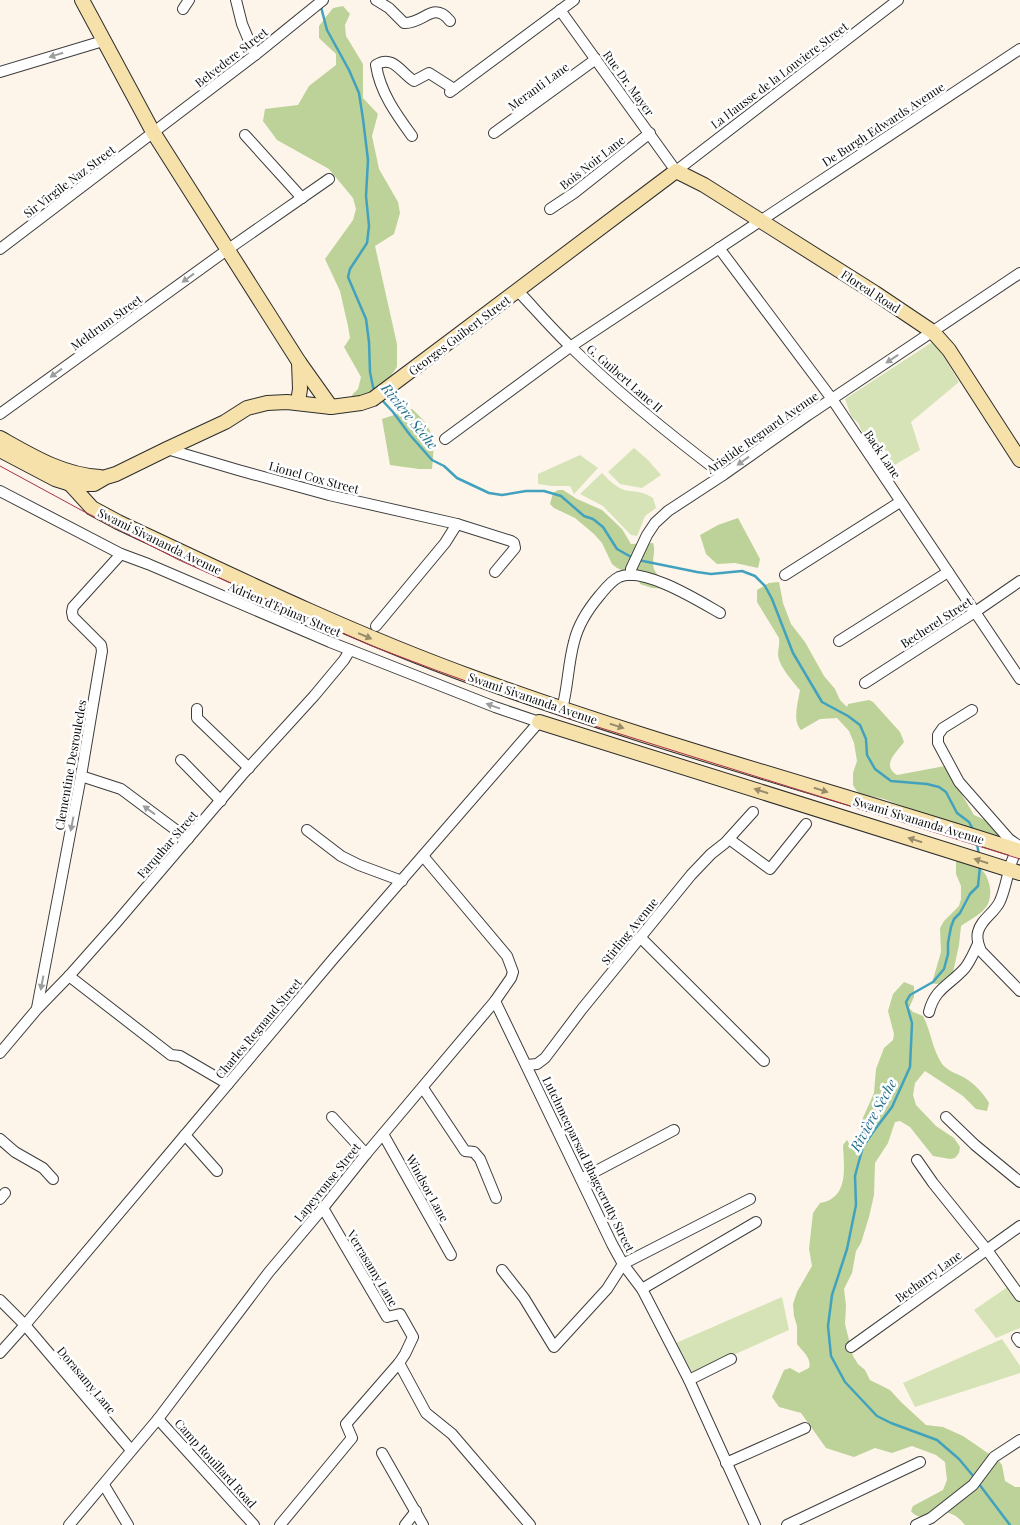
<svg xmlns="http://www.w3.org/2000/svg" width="1020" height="1525" font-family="'Playfair Display',serif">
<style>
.green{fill:#d5e3b7}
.forest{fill:#bcd298}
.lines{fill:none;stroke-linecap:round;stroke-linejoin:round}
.stream{stroke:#42a2be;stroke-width:2.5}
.street-casing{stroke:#3d3d3d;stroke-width:12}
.secondary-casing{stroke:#2c2c2c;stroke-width:16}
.street{stroke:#fff;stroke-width:10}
.secondary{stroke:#f6e1aa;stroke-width:14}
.tram{stroke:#aa314c;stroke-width:1}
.oneway{fill:#9d9d9d}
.oneway2{fill:#988b6a}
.labels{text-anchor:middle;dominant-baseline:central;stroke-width:5;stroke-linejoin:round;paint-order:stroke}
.street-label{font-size:12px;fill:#0a0a0a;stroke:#fff}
.water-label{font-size:14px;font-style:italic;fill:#22718d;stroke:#fff}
</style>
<rect width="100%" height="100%" fill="#fdf5e9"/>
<!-- green -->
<g class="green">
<polygon points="934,341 959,382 911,422 920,450 886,470 880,458 865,438 858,423 851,416 845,399"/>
<polygon points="634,448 648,460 661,475 642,488 620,484 608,472"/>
<polygon points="580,455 598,468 574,494 570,486 552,486 538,484 538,474"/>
<path d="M602 473C609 480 618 490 629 491 640 492 643 492 653 498L656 508 645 516 637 536 631 535 603 506 580 494Z"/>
<polygon points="1009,1286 1020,1302 1020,1328 996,1338 974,1310"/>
<polygon points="782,1297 789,1330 693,1373 676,1343"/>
<polygon points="1002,1339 1020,1366 1020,1373 915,1407 903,1383"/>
</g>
<!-- forest -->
<g class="forest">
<polygon points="343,6 350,14 345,25 346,36 363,64 363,98 378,114 372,136 379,169 398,202 400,213 394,234 375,246 397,344 397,367 377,395 355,402 352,395 358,389 361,377 344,347 350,338 348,326 340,291 325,259 353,220 356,209 353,198 329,169 277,140 263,121 265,109 298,105 309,86 336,65 336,54 319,38 319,26 333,8"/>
<path d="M412 409C435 429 435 440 432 469H419L390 465 382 419Z"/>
<path d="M558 490H563L577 499 602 510 622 529 631 544 653 543C657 553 648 565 658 575 663 579 668 578 672 584L669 589 652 588 640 584 638 577 617 568 612 564 602 543 594 534 575 518 554 508 550 504 553 493Z"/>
<polygon points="738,518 760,559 758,568 735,563 717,564 706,554 700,535 718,525"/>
<path d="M779 582 783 603 791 624 805 642 824 676 835 689 840 700 847 707 848 704 869 700 873 702 900 732 904 742C896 753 881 765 897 775L945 766 974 815 985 820 996 831 1001 840 929 816 884 799 860 794 856 790 853 785V773L857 761 854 743 849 731 837 718 820 719 801 730C792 720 798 703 800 690 793 682 779 666 778 655 778 648 780 645 779 638L757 602V590L769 583Z"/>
<path d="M959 860C964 861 970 862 974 864 988 870 994 891 988 904 983 914 969 920 961 926L959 945 952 977 947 983 936 984 932 983 941 952 940 928 944 921 959 906 961 899V886L956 874V862Z"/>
<path d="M904 982 914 986V997L909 1008 913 1012 923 1016C931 1031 932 1049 942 1064 949 1072 956 1073 965 1078 975 1084 984 1094 989 1103L987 1111 976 1109 963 1096 925 1071 915 1083 913 1095 916 1105 936 1126 954 1138 960 1147 959 1153 955 1158 950 1159 933 1156 910 1127 900 1121 895 1122 888 1143 875 1163 874 1195 869 1217 861 1243 856 1251 852 1273 844 1289 846 1306 845 1324 853 1356 858 1364 865 1370 870 1380 890 1390 901 1402 926 1425 943 1427 963 1436 998 1460 1002 1465 1005 1481 1015 1487H1020V1525H965C961 1520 956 1515 949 1513 936 1509 922 1525 911 1511L913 1506 943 1490 947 1480 945 1462 936 1455 912 1446 892 1453 875 1448 854 1457 826 1448 801 1413 779 1407 772 1397 784 1370 790 1368 799 1373 809 1368C812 1358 803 1352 797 1344V1326L794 1316 793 1304 797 1292 812 1266 809 1249 813 1213 820 1203C849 1198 844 1168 843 1145L847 1140 850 1145 856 1146 861 1144 864 1126 862 1120 874 1093 876 1069 884 1048 893 1040 894 1034 888 1011 893 994Z"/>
</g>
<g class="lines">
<!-- stream -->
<g class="stream">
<polyline points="321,7 327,30 349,70 359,93 363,119 368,160 366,196 369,226 367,243 350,269 348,277 366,319 369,342 370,372 373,387 376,392"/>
<polyline points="380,398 393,412 410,435 432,460 444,466 457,478 489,493 502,495 526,491 544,491 561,496 584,516 593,519 603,527 617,549 633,558"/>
<polyline points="638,560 697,572 711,574 742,571 755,576 765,586 772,599 793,653 822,702 848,716 860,725 866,739 867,755 875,769 891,781 927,784 939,787 946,792 957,813 969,822 974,831"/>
<polyline points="977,844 979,855"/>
<polyline points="974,1477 959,1459 937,1440 891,1423 877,1416 845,1382 831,1356 828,1326 832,1295 847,1249 856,1205 855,1176 859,1161 863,1147 873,1132 892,1107 910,1067 912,1023 906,1002 910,995 933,982 944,969 948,954 948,943 951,927 954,919 960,913 970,894 978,886 980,866"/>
<polyline points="979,1484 1010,1525"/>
</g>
<!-- street casing -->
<g class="street-casing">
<g id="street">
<polyline points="236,0 242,24 255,55"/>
<path d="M376 0 389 8 404 23C424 24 433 0 450 21"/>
<polyline points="183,9 189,0"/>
<polyline points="560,10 676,171 898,0"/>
<polyline points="0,72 103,41"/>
<polyline points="450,92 574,0"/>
<polyline points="494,133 596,59"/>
<polyline points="245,135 302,198"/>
<path d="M412 136C396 114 380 92 376 65 393 54 401 73 414 81L429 73 454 89"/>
<polyline points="550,209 574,193 650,133"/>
<polyline points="719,248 832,399 1020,679"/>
<polyline points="0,249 255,55 323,0"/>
<path d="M518 291C536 310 552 329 571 347 618 393 670 435 723 475"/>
<polyline points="0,414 227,250 329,179"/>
<polyline points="445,439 570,347 1020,49"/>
<polyline points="167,449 238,470 329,495 457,524 511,541 514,543 515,548 495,572"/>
<polyline points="0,491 121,554 148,564 330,642 495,707 539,722 334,958 25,1325 0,1353"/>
<polyline points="631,575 631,569 647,535 655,523 668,511 723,475 808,415 1020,273"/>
<polyline points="785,575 900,502"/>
<polyline points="376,626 445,543 457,524"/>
<polyline points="839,641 948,572"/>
<polyline points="865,683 975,612 1020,581"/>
<polyline points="197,709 197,718 249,768"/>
<path d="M562 709C568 687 568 664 574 642 578 625 589 608 600 595 605 589 611 581 619 577 643 566 699 601 720 613"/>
<polyline points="972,710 943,728 938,735 938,743 959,782 1009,839 1019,846"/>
<polyline points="181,760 221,801"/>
<polyline points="81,776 121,789 188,839"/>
<polyline points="307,830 341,856 359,865 402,881"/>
<polyline points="729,839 770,869 806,824"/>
<path d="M1020 846C1008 861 1008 883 1000 901 995 913 981 919 978 932 976 939 979 946 981 951L1020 991"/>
<polyline points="640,937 764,1061"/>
<polyline points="69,976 171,1055 180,1056 228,1084"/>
<polyline points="495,1001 612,1244 623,1264 642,1289 689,1380 755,1525"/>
<polyline points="37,1008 81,776 102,651 101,645 73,617 72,612 73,607 121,554"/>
<path d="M929 1012C935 988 950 985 965 968 971 960 974 952 978 944"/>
<polyline points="0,1053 37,1009 69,976 116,923 242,775 314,696 344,660 350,650"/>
<polyline points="527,1065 537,1064 545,1058 582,1009 691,875 711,854 725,843 753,812"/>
<polyline points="423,1088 465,1151 474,1152 480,1159 496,1198"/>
<polyline points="332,1117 366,1154"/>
<polyline points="946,1117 975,1145 1020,1182"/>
<polyline points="383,1134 451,1255"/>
<polyline points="185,1135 217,1171"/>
<polyline points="0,1139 15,1152 43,1168 53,1179"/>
<polyline points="917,1160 933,1183 987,1250 1020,1296"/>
<polyline points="581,1179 674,1130"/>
<polyline points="0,1199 5,1193"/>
<polyline points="502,1270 524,1298 554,1347 607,1289 623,1264 750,1199"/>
<polyline points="642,1289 756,1222"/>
<polyline points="0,1300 25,1325 131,1450"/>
<polyline points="1017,1338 1020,1342"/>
<polyline points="851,1347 1020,1226"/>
<polyline points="399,1363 426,1413 452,1434 530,1525"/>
<polyline points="689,1380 731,1359"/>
<polyline points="158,1419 254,1525"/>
<polyline points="382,1453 423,1525"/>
<polyline points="726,1463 805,1428"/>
<polyline points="104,1485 128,1525"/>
<polyline points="69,1525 158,1419 269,1272 323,1208 366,1154 495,1001 511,978 513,972 507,956 423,856"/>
<polyline points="280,1525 352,1438 346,1424 399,1363 405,1354 413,1337 400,1314 387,1317 323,1208"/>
<polyline points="405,1525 416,1511"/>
<polyline points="787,1525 920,1462"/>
<polyline points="916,1525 931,1518 973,1485 994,1457 1020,1440"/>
</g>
</g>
<!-- secondary casing -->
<g class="secondary-casing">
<g id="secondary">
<polyline points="82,0 153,132 299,362 331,407"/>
<polyline points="298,402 300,389 299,362"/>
<path d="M0 438C32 456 63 475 100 477"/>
<polyline points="0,450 55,479 71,484 94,484 106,477 116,474 167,449 225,422 247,408 267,403 287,402 331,407 361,403 373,399 676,171 704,185 875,293 933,332 949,350 1020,460"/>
<path d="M43 462 61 474 92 508 118 522C235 577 351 633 472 677 652 743 838 792 1020 851"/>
<polyline points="539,722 1020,873"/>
</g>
</g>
<!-- street -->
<use href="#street" class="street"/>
<!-- secondary -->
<use href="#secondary" class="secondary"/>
<!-- tram -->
<polyline class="tram" points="0,466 81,510 179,560 372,646 438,671 569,718 1020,859"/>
</g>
<!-- one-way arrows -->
<defs><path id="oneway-solid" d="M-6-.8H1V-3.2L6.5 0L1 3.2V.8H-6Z" transform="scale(1.25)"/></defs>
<g class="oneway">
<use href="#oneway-solid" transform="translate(56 55) rotate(163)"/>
<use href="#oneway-solid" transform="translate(188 278) rotate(144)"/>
<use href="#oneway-solid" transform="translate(892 359) rotate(146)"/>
<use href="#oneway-solid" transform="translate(56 373) rotate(144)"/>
<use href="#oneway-solid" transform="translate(743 461) rotate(144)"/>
<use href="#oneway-solid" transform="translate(493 706) rotate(-160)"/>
<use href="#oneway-solid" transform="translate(149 810) rotate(-144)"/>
<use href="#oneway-solid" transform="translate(72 824) rotate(101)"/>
<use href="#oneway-solid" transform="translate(42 983) rotate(101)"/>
</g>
<g class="oneway2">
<use href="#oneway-solid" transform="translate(365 636) rotate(23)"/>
<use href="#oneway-solid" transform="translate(617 726) rotate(18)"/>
<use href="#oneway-solid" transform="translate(821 790) rotate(17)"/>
<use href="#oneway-solid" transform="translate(761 791) rotate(-163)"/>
<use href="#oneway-solid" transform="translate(915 840) rotate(-162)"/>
<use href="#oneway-solid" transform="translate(981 861) rotate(-163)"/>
</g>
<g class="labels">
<!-- street labels -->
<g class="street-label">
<text transform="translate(231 57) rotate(-38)">Belvedere Street</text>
<text transform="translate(779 75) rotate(-37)">La Hausse de la Louviere Street</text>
<text transform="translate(629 83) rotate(54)">Rue Dr. Mayer</text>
<text transform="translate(538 86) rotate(-36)">Meranti Lane</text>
<text transform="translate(883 124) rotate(-33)">De Burgh Edwards Avenue</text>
<text transform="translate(592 162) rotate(-38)">Bois Noir Lane</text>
<text transform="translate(69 181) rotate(-37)">Sir Virgile Naz Street</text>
<text transform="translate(871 291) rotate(33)">Floreal Road</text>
<text transform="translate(106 322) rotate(-36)">Meldrum Street</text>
<text transform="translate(459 335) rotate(-37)">Georges Guibert Street</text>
<text transform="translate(625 378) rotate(41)">G. Guibert Lane II</text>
<text transform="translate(762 432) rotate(-35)">Aristide Regnard Avenue</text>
<text transform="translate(883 454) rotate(56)">Back Lane</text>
<text transform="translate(314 477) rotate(15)">Lionel Cox Street</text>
<text transform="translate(160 541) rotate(26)">Swami Sivananda Avenue</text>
<text transform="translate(285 609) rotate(23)">Adrien d'Epinay Street</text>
<text transform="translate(936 622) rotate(-33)">Becherel Street</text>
<text transform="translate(533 698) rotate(19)">Swami Sivananda Avenue</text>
<text transform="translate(70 765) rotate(-80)">Clementine Desrouledes</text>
<text transform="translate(919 820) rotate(17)">Swami Sivananda Avenue</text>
<text transform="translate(167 844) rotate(-49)">Farquhar Street</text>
<text transform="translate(629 931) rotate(-51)">Stirling Avenue</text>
<text transform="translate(258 1028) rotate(-50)">Charles Regnaud Street</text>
<text transform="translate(589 1164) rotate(64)">Lutchmeeparsad Bhageerutty Street</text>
<text transform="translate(327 1182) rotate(-51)">Lapeyrouse Street</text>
<text transform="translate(428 1188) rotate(61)">Windsor Lane</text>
<text transform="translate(373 1268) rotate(59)">Verrasamy Lane</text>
<text transform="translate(928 1276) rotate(-36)">Beeharry Lane</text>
<text transform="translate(87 1380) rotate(50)">Dorasamy Lane</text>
<text transform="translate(216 1463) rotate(48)">Camp Rouillard Road</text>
</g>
<!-- water labels -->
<g class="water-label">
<text transform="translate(410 416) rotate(51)">Rivière Sèche</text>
<text transform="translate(873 1115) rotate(-61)">Rivière Sèche</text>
</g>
</g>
</svg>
